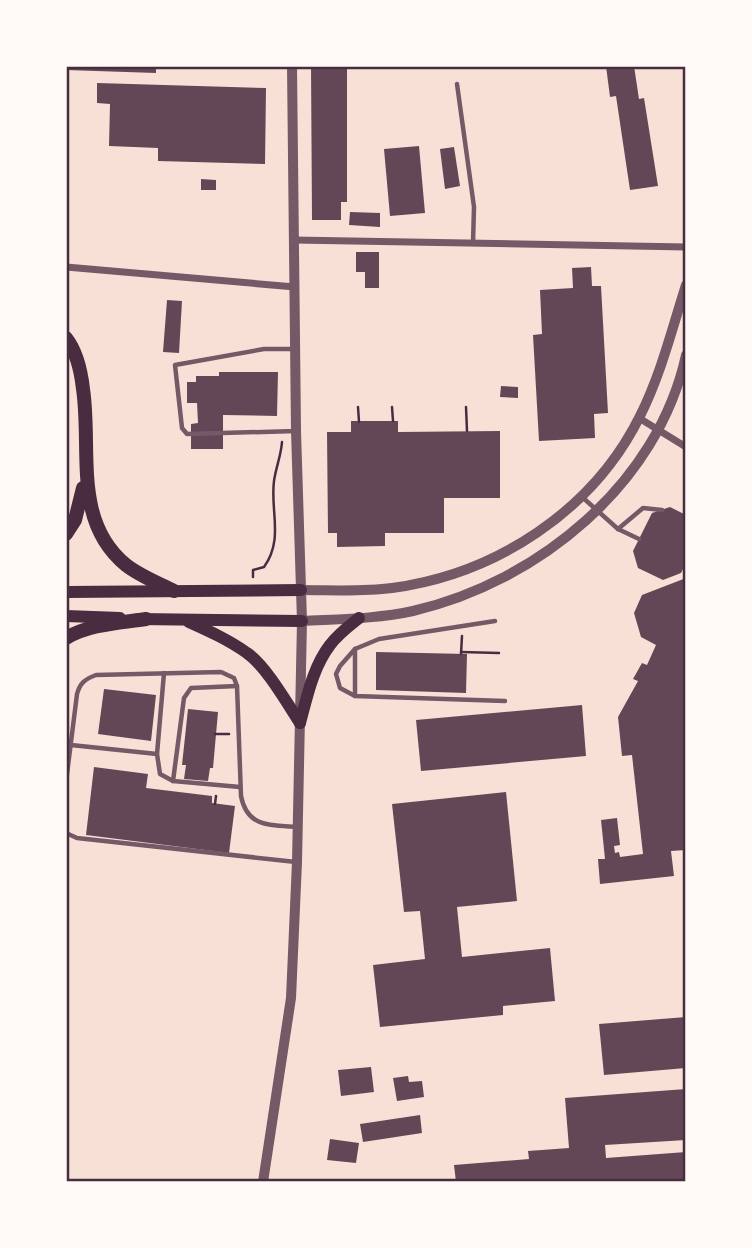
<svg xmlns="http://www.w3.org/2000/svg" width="752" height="1248" font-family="Jost,sans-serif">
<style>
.building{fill:#644757}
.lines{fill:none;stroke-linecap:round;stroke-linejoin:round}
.path{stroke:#4a2c40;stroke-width:2.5}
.service{stroke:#755966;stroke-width:4.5}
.minor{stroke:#755966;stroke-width:7}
.tertiary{stroke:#755966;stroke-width:10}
.primary{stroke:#4a2c40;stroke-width:12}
.trunk{stroke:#4a2c40;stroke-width:14}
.neatline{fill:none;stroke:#4a2c40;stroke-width:2.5}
</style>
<rect width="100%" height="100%" fill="#f7e1d7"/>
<!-- building -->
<g class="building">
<polygon points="66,66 156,66 156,73 66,70"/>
<polygon points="311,66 347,66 347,202 341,202 341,220 312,220"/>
<polygon points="606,66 634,66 639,99 644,98 658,186 630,190 616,96 610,97"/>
<polygon points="97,83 266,88 265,164 158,161 158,148 109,146 110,104 97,103"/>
<polygon points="419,146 425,213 390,216 384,149"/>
<polygon points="454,147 460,186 445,189 440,149"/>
<polygon points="201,179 216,180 216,190 201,190"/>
<polygon points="350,212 380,213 380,227 349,225"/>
<polygon points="356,252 379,252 379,288 365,288 365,272 356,272"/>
<polygon points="591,267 592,286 601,286 608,413 594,414 595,438 539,441 533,335 542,334 540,290 573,288 572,268"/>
<polygon points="167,300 182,301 179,353 163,352"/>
<polygon points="219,372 278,372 277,416 223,415 223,449 191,449 191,424 198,423 197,403 187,403 187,382 196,382 196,376 219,376"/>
<polygon points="501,386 518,387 518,398 500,397"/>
<polygon points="351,421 398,421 398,432 500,431 500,498 444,498 444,533 385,533 385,546 337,547 337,533 328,533 327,432 351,432"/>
<polygon points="670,507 686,515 686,563 681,573 663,580 638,568 633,551 652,513"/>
<polygon points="686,578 686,850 671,851 674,876 600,884 598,859 605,859 601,820 617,818 620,845 614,846 615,853 619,852 620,857 643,854 632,755 622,756 618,717 638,681 633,679 642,663 647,665 656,645 641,637 634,613 642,595"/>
<polygon points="376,652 467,654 466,693 376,690"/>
<polygon points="104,689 156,695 151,741 98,734"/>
<polygon points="582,705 586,756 421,771 416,720"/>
<polygon points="188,709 218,712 213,768 210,768 208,781 184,779 186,765 182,765"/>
<polygon points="94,767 148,774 146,788 212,796 212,803 235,806 229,853 86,835"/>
<polygon points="506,792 517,901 457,907 462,957 550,948 555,1001 503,1006 503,1015 380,1027 373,965 425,959 420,911 404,912 392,804"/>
<polygon points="686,1017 686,1068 604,1075 599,1024"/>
<polygon points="371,1067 374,1092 341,1096 338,1070"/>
<polygon points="408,1076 409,1082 422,1081 424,1097 397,1101 393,1078"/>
<polygon points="686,1089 686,1140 605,1145 606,1158 686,1152 686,1181 456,1182 454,1165 529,1159 528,1151 569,1148 565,1098"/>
<polygon points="420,1115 422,1133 363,1142 360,1124"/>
<polygon points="330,1139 359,1143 356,1163 327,1160"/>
</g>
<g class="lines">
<!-- path -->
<g class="path">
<polyline points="358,407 359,422"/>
<polyline points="392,407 393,421"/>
<polyline points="466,407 467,431"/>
<path d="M253 577V570L264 567C284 539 270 511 274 481 276 467 281 456 282 442"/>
<polyline points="461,652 499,653"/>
<polyline points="461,654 462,636"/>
<polyline points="215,734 229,734"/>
<polyline points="215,804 216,796"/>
</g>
<!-- service -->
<g class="service">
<polyline points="457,84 474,207 473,243"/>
<polyline points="295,349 264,349 175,365 182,428 187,434 296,431"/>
<polyline points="581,496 618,529 639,539"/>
<polyline points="618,529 643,508 662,510"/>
<polyline points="495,621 379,639 355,649 355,696 505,701"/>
<polyline points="164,673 157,754 160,774 173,781 240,787"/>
<polyline points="355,696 340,688 336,674 340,666 355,649"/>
<polyline points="71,745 157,754"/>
<polyline points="173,781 184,698 191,688 237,686"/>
<path d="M66 782 77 694C80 683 85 679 96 675L221 672 234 678 237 686 241 796C247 827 269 825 297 827"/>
<polyline points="66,833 77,838 296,862"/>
</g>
<!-- minor -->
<g class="minor">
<polyline points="294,240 686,247"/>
<polyline points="66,267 295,287"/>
<polyline points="639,418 686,447"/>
</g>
<!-- tertiary -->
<g class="tertiary">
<path d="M301 590C331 590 362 592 392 588 496 574 593 511 640 416 661 374 672 329 686 285"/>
<path d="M302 621C339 619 377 619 413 611 538 582 658 484 686 355"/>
<polyline points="263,1182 291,998 297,862 302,621 296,431 292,66"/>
</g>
<!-- primary -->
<g class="primary">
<polyline points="66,592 301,590"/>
<polyline points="66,616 120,618"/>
<polyline points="138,619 302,621"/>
<path d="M189 622C209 631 229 640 247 653 266 666 287 703 300 723"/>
<path d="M300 723C307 697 313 667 330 645 338 634 349 626 359 618"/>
</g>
<!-- trunk -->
<g class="trunk">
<path d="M66 338C77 352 81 371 83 389 92 449 72 521 126 565 140 576 158 583 174 591"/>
<polyline points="66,534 75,520 83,488"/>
<path d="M66 638C89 624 120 623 146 619"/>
</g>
</g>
<!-- border -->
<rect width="752" height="1248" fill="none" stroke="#fffaf5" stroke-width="136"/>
<rect x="68" y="68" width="616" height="1112" class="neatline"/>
</svg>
